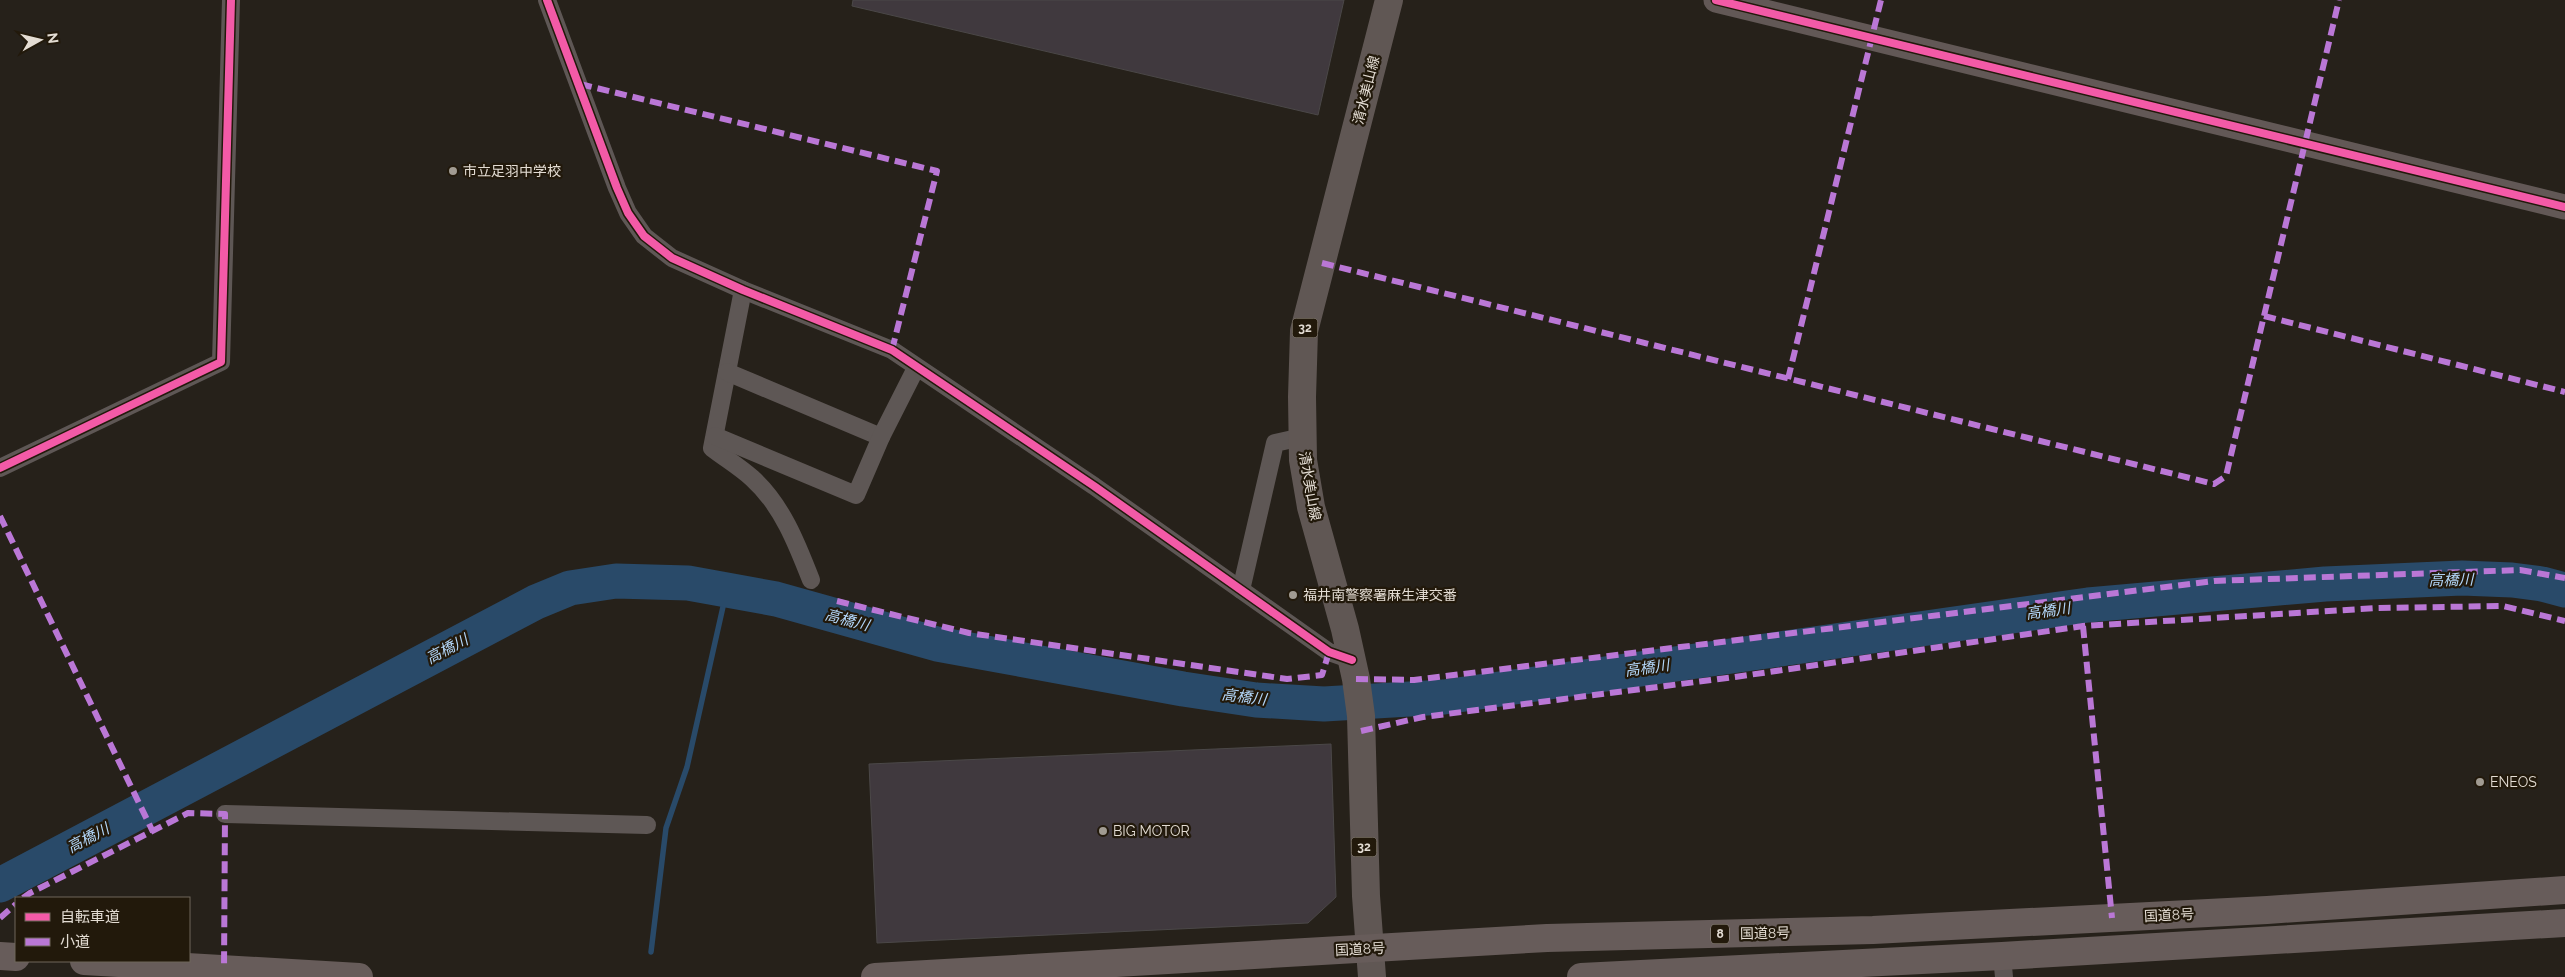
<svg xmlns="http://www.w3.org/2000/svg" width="2565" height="977" font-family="Raleway,'Noto Sans JP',sans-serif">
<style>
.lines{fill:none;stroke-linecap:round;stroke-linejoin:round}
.stream{stroke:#294a69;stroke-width:5.5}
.river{stroke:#294a69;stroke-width:35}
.building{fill:#40393e;stroke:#4b4848}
.street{stroke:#5e5755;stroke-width:18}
.secondary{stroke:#625856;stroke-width:25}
.primary{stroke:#605754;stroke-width:28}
.highway{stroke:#675c5a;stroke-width:28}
.quiet{stroke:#ba77d6;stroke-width:6;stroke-dasharray:12 6;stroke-linecap:butt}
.cycleway-casing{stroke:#22190b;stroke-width:11}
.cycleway{stroke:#f35aa7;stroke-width:8}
.poi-dot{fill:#a19b92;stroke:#22190b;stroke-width:2}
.labels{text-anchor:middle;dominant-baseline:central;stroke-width:4.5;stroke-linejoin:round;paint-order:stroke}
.shield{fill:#22190b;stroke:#a9a297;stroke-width:1}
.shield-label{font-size:12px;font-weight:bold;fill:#e3dcd3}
.street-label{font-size:14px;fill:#e3dcd3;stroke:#22190b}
.poi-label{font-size:14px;fill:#e3dcd3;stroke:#22190b;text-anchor:start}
.water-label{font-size:15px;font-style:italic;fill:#b3d7fa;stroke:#22190b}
</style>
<rect width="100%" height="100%" fill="#26211a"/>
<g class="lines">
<!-- stream -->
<polyline class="stream" points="651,952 666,828 687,767 727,589"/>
<!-- river -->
<polyline class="river" points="0,885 536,602 570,588 616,581 688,583 776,599 937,644 1183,689 1256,700 1324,704 1444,697 2088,605 2325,584 2462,578 2512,580 2542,584 2565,590"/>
</g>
<!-- building -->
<g class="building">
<polygon points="853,0 1344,0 1318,115 852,6"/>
<polygon points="1331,744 1336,897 1308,923 877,943 869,764"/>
</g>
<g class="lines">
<!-- street -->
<g class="street">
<polyline points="547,0 617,188 628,213 644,236 672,258 743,290 892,350 1094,486 1329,652 1352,660"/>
<path d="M743 290 712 448C725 458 740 467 752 478 782 505 797 544 811 580"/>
<polyline points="727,372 881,437"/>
<polyline points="715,436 856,495 881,437 916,368"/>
<polyline points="0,468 221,362 231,0"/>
<polyline points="1241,590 1275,443 1302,437"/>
<polyline points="225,814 647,825"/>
<polyline points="2002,956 2004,977"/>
</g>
<!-- secondary -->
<polyline class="secondary" points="1716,0 2565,207"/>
<!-- primary -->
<polyline class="primary" points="1372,977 1366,896 1361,716 1356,679 1345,629 1311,507 1303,460 1302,397 1304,331 1389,0"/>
<!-- highway -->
<g class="highway">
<polyline points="0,956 16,957"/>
<polyline points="84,961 359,977"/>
<polyline points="875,977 1547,938 1873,930 2267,910 2565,890"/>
<polyline points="1581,977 2002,956 2565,923"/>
</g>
<!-- quiet -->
<g class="quiet">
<polyline points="580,84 937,171 892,350"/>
<polyline points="1322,263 2214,484 2226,476 2339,0"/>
<polyline points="2264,316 2565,392"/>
<polyline points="1788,379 1881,0"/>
<polyline points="0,516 153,832"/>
<polyline points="837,601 969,633 1287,679 1322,675 1329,652"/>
<polyline points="2083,626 2112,918"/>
<polyline points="1356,679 1414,680 2214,581 2520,570 2565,578"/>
<polyline points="1361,731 1423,717 1735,677 2083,626 2378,608 2503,606 2565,621"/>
<polyline points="23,898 30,893 188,813 225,814 224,969"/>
<polyline points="0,918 16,904"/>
</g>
<!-- cycleway casing -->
<g class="cycleway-casing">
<g id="cycleway">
<polyline points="547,0 617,188 628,213 644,236 672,258 743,290 892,350 1094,486 1329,652 1352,660"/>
<polyline points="1716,0 2565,207"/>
<polyline points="0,468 221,362 231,0"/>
</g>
</g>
<!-- cycleway -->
<use href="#cycleway" class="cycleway"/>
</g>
<!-- markers -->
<g class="poi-dot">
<circle cx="453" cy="171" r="5"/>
<circle cx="1293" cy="595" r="5"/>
<circle cx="2480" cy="782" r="5"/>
<circle cx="1103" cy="831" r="5"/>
</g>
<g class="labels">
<!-- shield labels -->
<g class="shield">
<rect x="1292.5" y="318.5" width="25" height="19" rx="4"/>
<rect x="1351.5" y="837.5" width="25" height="19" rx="4"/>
<rect x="1711" y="924.5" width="18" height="19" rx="4"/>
</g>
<g class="shield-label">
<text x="1305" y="328">32</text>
<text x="1364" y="847">32</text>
<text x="1720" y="934">8</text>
</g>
<!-- street labels -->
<g class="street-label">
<text transform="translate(1366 90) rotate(-76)">清水美山線</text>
<text transform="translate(1310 486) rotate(80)">清水美山線</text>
<text transform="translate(2169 915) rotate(-3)">国道8号</text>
<text transform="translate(1765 933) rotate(-1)">国道8号</text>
<text transform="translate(1360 949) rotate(-3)">国道8号</text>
</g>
<!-- poi labels -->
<g class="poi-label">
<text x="463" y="171">市立足羽中学校</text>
<text x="1303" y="595">福井南警察署麻生津交番</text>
<text x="2490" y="782">ENEOS</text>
<text x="1113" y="831">BIG MOTOR</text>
</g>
<!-- water labels -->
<g class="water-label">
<text transform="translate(2451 580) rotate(-1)">高橋川</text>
<text transform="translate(2048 611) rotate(-8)">高橋川</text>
<text transform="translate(847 620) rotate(15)">高橋川</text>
<text transform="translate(447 649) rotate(-28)">高橋川</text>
<text transform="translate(1647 668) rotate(-8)">高橋川</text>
<text transform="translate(1244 697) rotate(7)">高橋川</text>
<text transform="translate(88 838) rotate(-28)">高橋川</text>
</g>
</g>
<!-- legend -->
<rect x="15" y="897" width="175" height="65" fill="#22190b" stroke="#6f675b"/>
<rect x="25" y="913" width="25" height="8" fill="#f35aa7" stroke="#6f675b"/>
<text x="60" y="922" font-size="15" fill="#e3dcd3">自転車道</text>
<rect x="25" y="938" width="25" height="8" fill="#ba77d6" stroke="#6f675b"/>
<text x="60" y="947" font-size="15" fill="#e3dcd3">小道</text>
<!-- north arrow -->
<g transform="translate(40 40) rotate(82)" stroke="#22190b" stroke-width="4" paint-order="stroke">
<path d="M0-4L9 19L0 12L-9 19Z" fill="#e3dcd3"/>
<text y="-8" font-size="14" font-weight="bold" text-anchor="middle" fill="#e3dcd3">N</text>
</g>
</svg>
